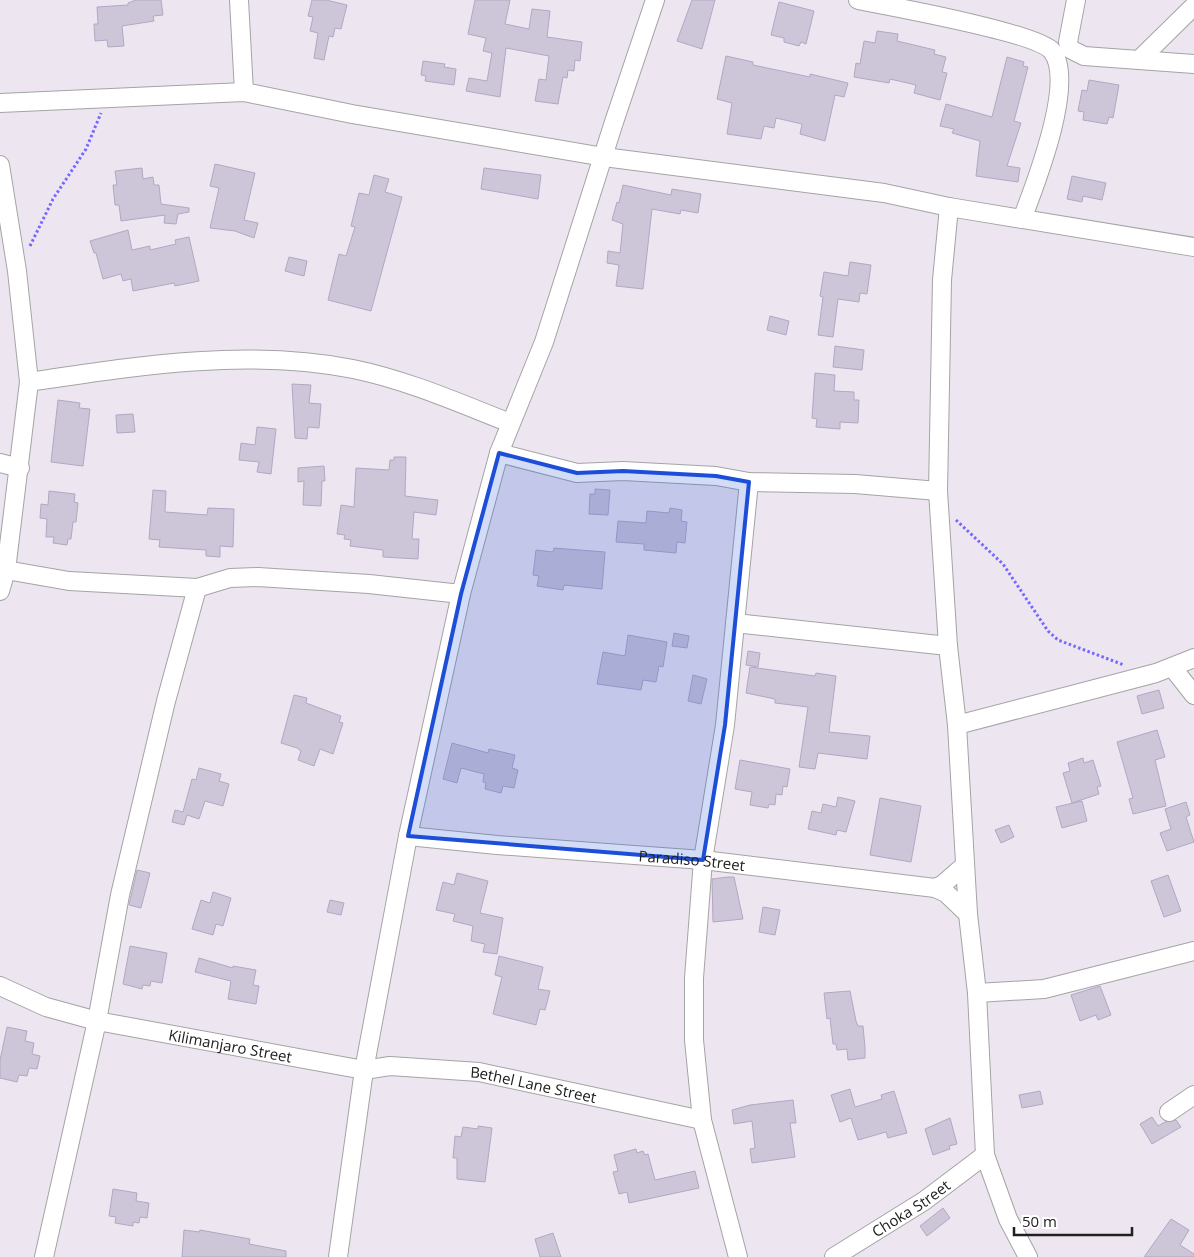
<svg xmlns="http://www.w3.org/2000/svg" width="1194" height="1257" font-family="'Open Sans',sans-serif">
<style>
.building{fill:#cdc6d8;stroke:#b3a7c3}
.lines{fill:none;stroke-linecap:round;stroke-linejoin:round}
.minor-casing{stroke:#a4a4a4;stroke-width:20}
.path{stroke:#7368ff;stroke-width:3;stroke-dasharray:2.5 2.5;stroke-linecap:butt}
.minor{stroke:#fff;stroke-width:18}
.marked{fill:#1d4ed8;fill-opacity:0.2;stroke:#1d4ed8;stroke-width:4;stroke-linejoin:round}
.labels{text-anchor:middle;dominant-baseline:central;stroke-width:4;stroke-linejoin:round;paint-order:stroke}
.street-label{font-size:15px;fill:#202020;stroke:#fff}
</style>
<rect width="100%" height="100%" fill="#ede6f1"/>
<!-- building -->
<g class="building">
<polygon points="136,0 161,0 163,15 153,16 154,21 122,26 124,46 108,47 107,40 95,41 94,24 98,24 97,7 128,5 128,3"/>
<polygon points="312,0 326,0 347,5 341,29 335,28 333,37 329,36 324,60 314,58 318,33 310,31 313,17 308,16"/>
<polygon points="475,0 510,0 505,24 529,29 532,9 550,11 547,37 582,42 580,61 575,60 574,71 568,70 567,78 563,77 558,104 535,101 539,79 546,80 549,56 506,48 500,97 466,91 469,78 487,81 492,53 483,51 486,38 468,34"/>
<polygon points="692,0 715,0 702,49 677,41"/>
<polygon points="779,2 814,11 806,44 801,42 799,46 784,42 784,38 771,35"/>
<polygon points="877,31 898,34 897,41 935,50 934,54 946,57 942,72 947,73 940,100 914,93 916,85 890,79 889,83 854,77 856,63 860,64 864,41 875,43"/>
<polygon points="726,56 753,62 753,65 810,77 810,74 848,83 844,97 835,95 825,141 800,134 802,124 776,118 774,128 764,126 761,139 727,134 732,103 717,99"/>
<polygon points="1007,57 1024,62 1023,66 1028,67 1014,121 1021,123 1007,166 1020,168 1018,182 976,176 980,141 952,133 954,129 940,126 946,104 992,117"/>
<polygon points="423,61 445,64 444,67 456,69 454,85 425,81 426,76 421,75"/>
<polygon points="1089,80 1119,85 1113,118 1109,117 1107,124 1083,120 1084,112 1078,111 1082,90 1087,91"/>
<polygon points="215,164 255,173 244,220 258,223 254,238 235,231 210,228 219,188 210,186"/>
<polygon points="142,168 143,179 153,177 154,185 159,185 161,204 189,208 189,212 178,214 176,224 164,223 165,215 121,221 119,205 115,205 113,185 117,185 115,171"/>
<polygon points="484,168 541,175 538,199 481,189"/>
<polygon points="374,175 389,179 385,192 402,197 371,311 328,300 339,254 346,256 355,227 351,226 359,193 369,195"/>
<polygon points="1072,176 1106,183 1102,200 1083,196 1082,202 1067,199"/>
<polygon points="623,185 671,195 672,189 701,194 698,213 681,210 680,214 652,209 643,289 616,286 619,265 607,263 608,251 620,253 623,224 612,220 617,202 619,203"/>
<polygon points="128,230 132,250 150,246 150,250 176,244 175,240 189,237 199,281 175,286 174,283 133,291 131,279 123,281 121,274 103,279 96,253 94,253 90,241"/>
<polygon points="289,257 307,261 304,276 285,271"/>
<polygon points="850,262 871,265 867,294 860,293 859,302 838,299 833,337 818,335 823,297 820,296 824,272 848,276"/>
<polygon points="770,316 789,321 786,335 767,330"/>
<polygon points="835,346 864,350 862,370 833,367"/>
<polygon points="815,373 835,375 834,391 854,392 854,400 859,400 858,423 840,422 840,429 816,427 817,419 812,418"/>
<polygon points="292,384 311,385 309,403 321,404 319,428 308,427 307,439 295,438"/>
<polygon points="58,400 80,403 79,408 90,409 83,466 51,462"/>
<polygon points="133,414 135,432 117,433 116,415"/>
<polygon points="257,427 276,429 271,474 257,472 259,462 239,460 241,443 255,445"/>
<polygon points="394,457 406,457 405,496 438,500 436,515 414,512 412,539 419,539 418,559 383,557 383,550 350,546 351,540 344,539 345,535 337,534 341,505 354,507 356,468 389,470 390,460 394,460"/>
<polygon points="324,466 325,481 322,481 321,506 303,505 304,481 298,482 298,468"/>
<polygon points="595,489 610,490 608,515 589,514 590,494 595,494"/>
<polygon points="153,490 166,491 165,512 207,515 208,508 234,509 233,547 220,546 220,557 206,556 206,550 159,547 160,540 149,539"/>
<polygon points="49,491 75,494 74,502 78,503 76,522 73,522 71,539 68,539 67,545 53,543 54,537 46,537 47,519 40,518 41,504 48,505"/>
<polygon points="670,508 682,510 681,521 687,522 685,543 677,542 676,553 644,550 644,544 616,542 618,521 646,523 647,511 669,513"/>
<polygon points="554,548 605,552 602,589 564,585 563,590 537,586 539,576 533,575 536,550 553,552"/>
<polygon points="674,633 689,636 687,648 672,646"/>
<polygon points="628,635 667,642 663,667 659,666 656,682 643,680 641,690 597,684 603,652 625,656"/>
<polygon points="748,651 760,653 758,667 746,665"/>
<polygon points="750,667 815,676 816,673 836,676 829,732 870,736 867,759 818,753 815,769 799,767 808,707 775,703 775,699 746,693"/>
<polygon points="693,675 707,679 701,704 688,701"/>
<polygon points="1159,690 1164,708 1142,714 1137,696"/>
<polygon points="294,695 307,698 306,703 341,716 339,722 343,723 333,754 320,749 314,766 298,760 301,751 297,748 281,743"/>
<polygon points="1157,730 1165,757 1155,760 1166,806 1133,814 1129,799 1133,798 1117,742"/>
<polygon points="452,743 488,753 489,749 515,755 512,768 518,770 514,788 503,786 501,793 485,789 486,783 483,782 484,774 461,768 457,783 443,779"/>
<polygon points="1083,758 1084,763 1093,760 1101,786 1097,787 1099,794 1072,803 1063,773 1070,771 1068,763"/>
<polygon points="740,760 790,769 787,787 783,786 782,795 776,794 775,805 769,804 768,808 750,805 752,792 735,789"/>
<polygon points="199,768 221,774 219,781 229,784 223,806 205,801 199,819 187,815 184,825 172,822 175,810 183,812 192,779 196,780"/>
<polygon points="838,797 855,801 846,832 837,830 836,835 808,829 812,811 821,813 823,804 836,807"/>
<polygon points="880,798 921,806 911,862 870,855"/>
<polygon points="1082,801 1087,821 1062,828 1056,807"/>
<polygon points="1186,802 1190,815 1186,817 1194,842 1167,851 1160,833 1171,829 1165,809"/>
<polygon points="1009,825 1014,837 1001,843 995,830"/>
<polygon points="137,870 150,873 141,908 129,905"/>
<polygon points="457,873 488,881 480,913 503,918 497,954 483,952 485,944 471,941 473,926 453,921 455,914 436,910 443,882 454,885"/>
<polygon points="1168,875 1181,911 1164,917 1151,881"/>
<polygon points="728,877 734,877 743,919 713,922 712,879"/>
<polygon points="213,892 231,898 223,926 216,924 213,935 192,929 201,900 210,903"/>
<polygon points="330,900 344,903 341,915 327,912"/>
<polygon points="763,907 780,910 775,935 759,932"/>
<polygon points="130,946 167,953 162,983 151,981 150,986 143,985 142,989 123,984"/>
<polygon points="499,956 543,967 538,989 550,991 545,1010 540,1009 536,1025 493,1014 502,977 495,975"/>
<polygon points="199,958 233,968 233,966 256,970 253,985 259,986 256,1004 228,999 231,981 195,972"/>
<polygon points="1100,986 1111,1015 1098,1020 1096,1015 1080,1021 1071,995"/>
<polygon points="850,991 856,1021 858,1026 863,1026 865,1048 865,1058 848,1060 847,1049 837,1050 836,1044 833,1044 830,1018 827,1019 824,993"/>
<polygon points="7,1027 27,1031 25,1041 34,1043 32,1054 40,1056 37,1069 29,1068 27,1076 19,1075 17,1082 0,1078 0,1060"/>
<polygon points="850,1089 855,1107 882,1099 881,1095 894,1091 907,1133 888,1138 886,1132 858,1140 851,1118 840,1122 831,1095"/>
<polygon points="1040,1091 1043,1104 1022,1108 1019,1095"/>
<polygon points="793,1100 796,1123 790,1123 795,1157 752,1163 750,1149 755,1148 752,1121 734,1124 732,1110 750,1105"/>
<polygon points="1152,1117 1158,1126 1165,1122 1176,1120 1181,1127 1152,1144 1140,1124"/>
<polygon points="950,1118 957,1144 949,1146 950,1149 933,1155 925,1129"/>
<polygon points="478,1126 492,1128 485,1182 457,1179 457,1158 453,1158 455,1136 461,1137 463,1127 478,1129"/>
<polygon points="636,1149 637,1153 643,1151 645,1155 648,1154 655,1180 695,1171 699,1188 629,1203 627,1192 619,1194 613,1172 618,1171 614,1155"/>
<polygon points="113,1189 137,1193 136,1201 149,1203 147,1218 140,1217 139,1223 133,1222 133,1226 115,1223 116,1217 109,1216"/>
<polygon points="943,1208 950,1218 927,1236 920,1226"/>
<polygon points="1171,1219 1189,1230 1180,1245 1194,1254 1194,1257 1144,1257"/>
<polygon points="184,1230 199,1232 200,1230 250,1239 249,1244 286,1251 286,1257 182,1257"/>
<polygon points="553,1233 561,1257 540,1257 535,1239"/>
</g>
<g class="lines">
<!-- minor casing -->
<g class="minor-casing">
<g id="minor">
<polyline points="239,0 244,92"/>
<path d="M858 0C889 6 1037 33 1052 51 1076 82 1035 185 1022 219"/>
<polyline points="1076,0 1068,42 1070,49 1084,56 1194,64"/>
<polyline points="1139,60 1194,6"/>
<polyline points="0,103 244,92 352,114 604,157 884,193 949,207 1194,247"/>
<polyline points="0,165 17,271 29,382 6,570 0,591"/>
<polyline points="949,207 942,280 938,491 948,646 957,725 968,914 977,993 985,1155 1008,1219 1028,1257"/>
<path d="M29 382C136 366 246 348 353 369 407 380 459 403 510 423"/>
<polyline points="499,453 577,473 623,471 716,476 749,482 855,484 938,491"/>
<polyline points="0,463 20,468"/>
<polyline points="6,570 69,581 197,588"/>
<polyline points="735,623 948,646"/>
<polyline points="1172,667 1194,695"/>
<polyline points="957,725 1156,673 1194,658"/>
<path id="s1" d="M408 836 497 845 703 860 935 888 946 893 968 914"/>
<polyline points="935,888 942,885 965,865"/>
<path id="s2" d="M0 986 46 1007 97 1021 364 1070 390 1066 479 1072 702 1120"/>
<polyline points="977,993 1044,989 1194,951"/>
<polyline points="1169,1112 1194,1095"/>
<polyline points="44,1257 97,1021 120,895 166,701 197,588 230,578 258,577 369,584 461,594"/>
<polyline points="338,1257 364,1070 408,836 461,594 499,453 544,342 613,125 655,0"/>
<polyline points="738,1257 702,1120 694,1040 694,978 703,860 725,725 749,482"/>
<path id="s3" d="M834 1257 924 1201 985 1155"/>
</g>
</g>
<!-- path -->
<g class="path">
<polyline points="30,246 53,199 86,149 101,113"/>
<polyline points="956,520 1003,564 1048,631 1058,640 1124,665"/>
</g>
<!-- minor -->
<use href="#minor" class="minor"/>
</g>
<!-- marked area -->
<path class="marked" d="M499 453 577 473 623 471 716 476 749 482 725 725 703 860 408 836 461 594Z"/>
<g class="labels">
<!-- street labels -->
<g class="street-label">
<text stroke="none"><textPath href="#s1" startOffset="285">Paradiso Street</textPath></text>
<text stroke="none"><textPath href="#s2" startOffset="239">Kilimanjaro Street</textPath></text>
<text stroke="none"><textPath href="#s2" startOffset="546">Bethel Lane Street</textPath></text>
<text stroke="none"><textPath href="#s3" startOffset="91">Choka Street</textPath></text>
</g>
</g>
<!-- scale -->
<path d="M1014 1227v8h118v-8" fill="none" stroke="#202020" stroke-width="2.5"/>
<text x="1022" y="1227" font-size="15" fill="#202020" stroke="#ffffff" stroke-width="4" paint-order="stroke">50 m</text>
</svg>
